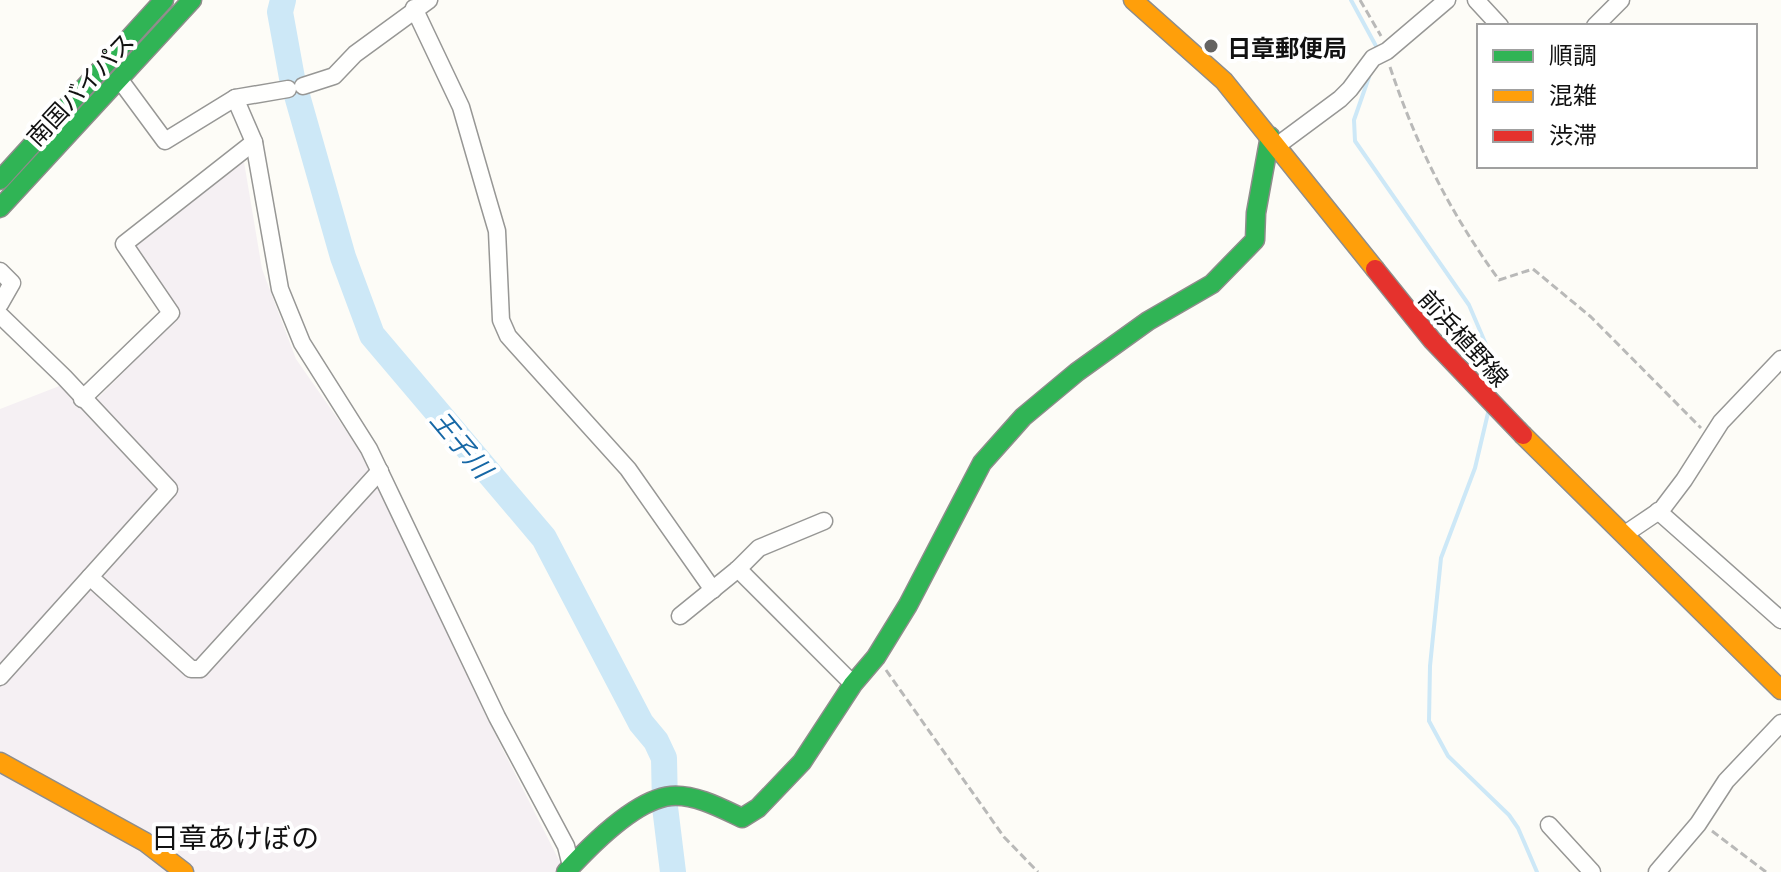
<svg xmlns="http://www.w3.org/2000/svg" width="1781" height="872" font-family="Georgia,'Noto Sans JP',serif">
<style>
.industrial{fill:#f5f0f3}
.lines{fill:none;stroke-linecap:round;stroke-linejoin:round}
.stream{stroke:#cde8f7;stroke-width:4}
.river{stroke:#cde8f7;stroke-width:26}
.street-casing{stroke:#979795;stroke-width:19}
.fast-casing{stroke:#8e8d8b;stroke-width:21}
.slow-casing{stroke:#8e8d8b;stroke-width:21}
.jam-casing{stroke:#8e8d8b;stroke-width:21}
.path{stroke:#b9b9b8;stroke-width:3;stroke-dasharray:8 4;stroke-linecap:butt}
.street{stroke:#fffffe;stroke-width:16}
.fast{stroke:#30b455;stroke-width:18}
.slow{stroke:#ff9f0a;stroke-width:18}
.jam{stroke:#e5322d;stroke-width:18}
.poi-dot{fill:#646362;stroke:#fff;stroke-width:3}
.labels{text-anchor:middle;dominant-baseline:central;stroke-width:8;stroke-linejoin:round;paint-order:stroke}
.poi-label{font-size:24px;font-weight:bold;fill:#111;stroke:#fff;text-anchor:start}
.street-label{font-size:24px;fill:#111;stroke:#fff}
.water-label{font-size:26px;font-style:italic;fill:#1768a6;stroke:#fff}
.quarter-label{font-size:28px;fill:#111;stroke:#fff}
</style>
<rect width="100%" height="100%" fill="#fdfcf7"/>
<!-- industrial -->
<polygon class="industrial" points="244,162 262,269 296,359 363,455 498,740 565,872 0,872 0,409 62,385 85,411 180,315 133,244"/>
<g class="lines">
<!-- stream -->
<g class="stream">
<polyline points="1351,0 1376,46"/>
<polyline points="1369,77 1354,120 1355,141 1469,305 1487,347 1492,388"/>
<polyline points="1488,413 1475,468 1441,558 1430,666 1429,721 1448,756 1509,815 1518,828 1537,872"/>
</g>
<!-- river -->
<polyline class="river" points="283,0 280,12 292,78 343,257 372,335 544,538 641,723 656,741 664,758 665,807 673,872"/>
<!-- street casing -->
<g class="street-casing">
<g id="street">
<polyline points="1476,0 1500,26"/>
<polyline points="414,8 461,107 487,197 497,231 501,320 508,336 628,469 713,590"/>
<polyline points="1595,26 1621,0"/>
<polyline points="120,80 165,141 235,98 288,89"/>
<polyline points="303,86 334,76 355,54 429,0"/>
<polyline points="235,98 254,142 280,289 302,343 369,449 497,717 566,846 571,866"/>
<polyline points="1278,145 1340,99 1350,89 1373,58 1387,51 1447,0"/>
<polyline points="0,271 12,283 0,304"/>
<polyline points="0,315 64,377 169,489 0,677"/>
<polyline points="82,399 171,313 124,244 254,142"/>
<polyline points="1658,511 1781,620"/>
<polyline points="1625,534 1662,509 1684,480 1721,422 1781,359"/>
<polyline points="738,569 853,684"/>
<polyline points="90,577 191,669 200,669 380,471"/>
<polyline points="680,616 738,569 759,548 824,521"/>
<polyline points="1549,825 1592,872"/>
<polyline points="1657,872 1698,824 1726,781 1781,723"/>
</g>
</g>
<!-- fast casing -->
<g class="fast-casing">
<g id="fast">
<polyline points="0,180 164,0"/>
<polyline points="0,208 192,0"/>
<path d="M566 872C589 847 636 799 671 796 695 794 721 808 742 818L758 808 802 762 853 684 876 657 908 605 982 463 1023 417 1077 372 1148 321 1212 284 1255 240 1256 213 1270 136"/>
</g>
</g>
<!-- slow casing -->
<g class="slow-casing">
<g id="slow">
<polyline points="1133,0 1224,81 1375,269"/>
<polyline points="1523,435 1781,690"/>
<polyline points="0,762 145,842 184,872"/>
</g>
</g>
<!-- jam casing -->
<g class="jam-casing">
<polyline id="jam" points="1375,269 1432,340 1523,435"/>
</g>
<!-- path -->
<g class="path">
<polyline points="1360,0 1381,36"/>
<path d="M1390 67C1417 147 1449 211 1499 280L1533 269 1591 317 1701 428"/>
<polyline points="886,670 1004,837 1038,872"/>
<polyline points="1712,831 1766,872"/>
</g>
<!-- street -->
<use href="#street" class="street"/>
<!-- fast -->
<use href="#fast" class="fast"/>
<!-- slow -->
<use href="#slow" class="slow"/>
<!-- jam -->
<use href="#jam" class="jam"/>
</g>
<!-- markers -->
<circle class="poi-dot" cx="1211" cy="46" r="8"/>
<g class="labels">
<!-- poi labels -->
<g class="poi-label">
<text x="1227" y="46">日章郵便局</text>
</g>
<!-- street labels -->
<g class="street-label">
<text transform="translate(79 88) rotate(-47)">南国バイパス</text>
<text transform="translate(1465 337) rotate(48)">前浜植野線</text>
</g>
<!-- water labels -->
<g class="water-label">
<text transform="translate(463 443) rotate(50)">王子川</text>
</g>
<!-- quarter labels -->
<g class="quarter-label">
<text x="235" y="836">日章あけぼの</text>
</g>
</g>
<!-- legend -->
<rect x="1477" y="24" width="280" height="144" fill="#ffffff" stroke="#a0a0a0" stroke-width="2"/>
<rect x="1493" y="50" width="40" height="12" fill="#30b455" stroke="#a0a0a0" stroke-width="2"/>
<text x="1549" y="64" font-size="24" fill="#111111">順調</text>
<rect x="1493" y="90" width="40" height="12" fill="#ff9f0a" stroke="#a0a0a0" stroke-width="2"/>
<text x="1549" y="104" font-size="24" fill="#111111">混雑</text>
<rect x="1493" y="130" width="40" height="12" fill="#e5322d" stroke="#a0a0a0" stroke-width="2"/>
<text x="1549" y="144" font-size="24" fill="#111111">渋滞</text>
</svg>
